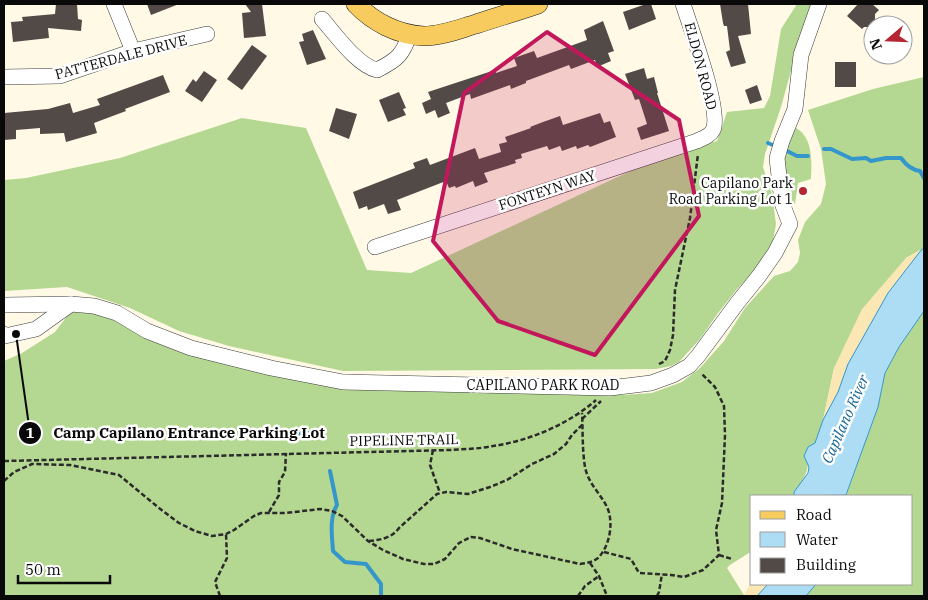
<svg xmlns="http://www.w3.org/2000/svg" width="928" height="600" font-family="'IBM Plex Serif',serif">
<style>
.forest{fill:#b4d891}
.sand{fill:#fae7b3}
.water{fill:#acddf5;stroke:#3496cb}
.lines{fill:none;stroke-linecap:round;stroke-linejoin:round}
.stream{stroke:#3496cb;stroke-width:4}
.building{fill:#524a46}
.minor-casing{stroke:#3c3c3c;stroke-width:16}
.major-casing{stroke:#1a1a1a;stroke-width:20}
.path{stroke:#2b2b2b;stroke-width:2.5;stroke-dasharray:5 2.5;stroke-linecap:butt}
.minor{stroke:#fff;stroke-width:15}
.major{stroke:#f7cb5d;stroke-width:19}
.marked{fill:#c2185b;fill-opacity:0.2;stroke:#c2185b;stroke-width:4;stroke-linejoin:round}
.poi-dot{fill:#b62532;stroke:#fff;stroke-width:2}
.labels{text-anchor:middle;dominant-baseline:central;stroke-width:5;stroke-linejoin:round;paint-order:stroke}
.street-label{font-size:14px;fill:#090909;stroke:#fff}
.poi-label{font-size:14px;fill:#090909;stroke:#fff;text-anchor:end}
.water-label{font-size:15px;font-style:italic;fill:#166598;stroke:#fff}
.leader{fill:none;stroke:#090909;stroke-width:2}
.callout-dot{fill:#090909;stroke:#fff;stroke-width:2}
.mark-label{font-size:15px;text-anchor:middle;font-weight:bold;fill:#fff}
.callout-label{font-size:15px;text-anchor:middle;font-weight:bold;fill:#090909;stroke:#fff;stroke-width:5;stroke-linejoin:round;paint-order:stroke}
</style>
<rect width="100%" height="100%" fill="#fff9e6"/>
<!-- forest -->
<g class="forest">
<polygon points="797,4 817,4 791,71 781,107 765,154 763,167 772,194 776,224 773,241 760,265 738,288 718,313 700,339 679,362 671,366 656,369 343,371 229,346 179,331 130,308 67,287 4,291 4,180 26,178 120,158 242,118 306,128 367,270 411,273 637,168 717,141 727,112 764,108 770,96 781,29"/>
<path d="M924 77V248L906 258 834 368 823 420 815 444 808 447C809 471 808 473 794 492V496H752V551L730 565 727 568 744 595 741 596H4V361L22 353 55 332 68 315 80 309 313 380 590 389 623 395 652 393 682 382 700 368 724 341 745 308 774 276 790 271 798 262 800 253 798 240 805 222 821 204 826 184 821 149 808 110 873 89Z"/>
<path d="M796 128C813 137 812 163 811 179L798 183 795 204H791L787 200 784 157 793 130Z"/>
<polygon points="924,311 924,596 806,596 816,584 912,584 912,496 846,496 878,407 885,373 899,347"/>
</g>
<!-- sand -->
<g class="sand">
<polygon points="924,248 924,311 899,347 885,373 878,407 823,420 834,368 862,309 906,258"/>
<polygon points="752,580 752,584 768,584 757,596 741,596 744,595"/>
</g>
<!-- water -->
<g class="water">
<polygon points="922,249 924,249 924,311 899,347 885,373 878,407 846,495 794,496 794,492 808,473 809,467 804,456 808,447 815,443 823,420 838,392 848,364 888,293"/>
<polygon points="768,584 816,584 806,596 757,596"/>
</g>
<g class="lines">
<!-- stream -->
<g class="stream">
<polyline points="768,143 775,146"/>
<path d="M824 149H831L852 159 866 158 871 161 886 158H901C906 165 912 170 920 171L924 178"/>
<polyline points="787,151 797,156 808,156"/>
<polyline points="288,434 310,433"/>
<path d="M330 471 337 505C329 518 332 535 333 551L345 562 366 564 381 584V596"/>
</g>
</g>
<!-- building -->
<g class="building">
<polygon points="56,4 77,4 78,19 82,20 81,31 48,28 49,38 13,42 11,22 23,21 22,17 55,14"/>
<polygon points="147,4 179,4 151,15"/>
<polygon points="245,4 262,4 266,36 244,38 242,13 251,12"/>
<polygon points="646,4 651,4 656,19 629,30 623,12"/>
<polygon points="720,4 748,4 751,34 738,36 746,63 731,67 726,52 730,50 727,26 724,26 723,23"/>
<polygon points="858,4 872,4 879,10 875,14 875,25 873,25 873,27 864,27 862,29 847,16"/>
<polygon points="603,21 614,51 608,53 611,61 597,67 595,60 571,69 569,65 526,81 526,83 511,89 510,85 471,99 470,94 446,103 450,113 438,118 435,110 426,114 422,103 431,99 428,92 495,70 496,73 517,66 514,58 534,51 537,58 587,40 584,30"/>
<polygon points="313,30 326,59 307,65 299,42 304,41 302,34"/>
<polygon points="252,45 267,56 242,90 227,79"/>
<rect x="835" y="62" width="21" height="25"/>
<polygon points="644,68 647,79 654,77 658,93 657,93 669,131 641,140 637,128 647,124 639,99 635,100 625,74"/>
<polygon points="204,71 217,80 202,102 185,91 193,79 196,82"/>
<polygon points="163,75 170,92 125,109 126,111 94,123 97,133 66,142 64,133 40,134 40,128 16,130 16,139 4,140 4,113 48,109 70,103 73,113 100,105 97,99"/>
<polygon points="757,85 762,100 750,104 745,90"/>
<polygon points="399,92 406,108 403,109 406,115 388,122 379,100"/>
<polygon points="336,108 357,114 349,139 329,131"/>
<polygon points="600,113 604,123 610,121 616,137 590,147 588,145 577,149 576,146 562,151 560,146 549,150 547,146 521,154 522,158 515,160 516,163 484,173 488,182 475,187 473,181 456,188 455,186 449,188 446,181 397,200 401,210 388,214 384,204 368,210 367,206 359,209 353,192 415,168 413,163 427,158 430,165 475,148 479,159 501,152 499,144 507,142 505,137 531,128 530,127 543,122 560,116 563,125"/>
</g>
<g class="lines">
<!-- minor casing -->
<g class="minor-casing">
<g id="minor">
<polyline points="114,4 133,51"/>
<path d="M322 19C336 35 357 65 377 70 397 60 403 55 410 33"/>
<polyline points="4,77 60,76 133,51 207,34"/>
<path d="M375 247 697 141C703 138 710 136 713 130 722 112 690 26 683 4"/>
<polyline points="4,305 71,304 94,306 117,313 147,331 191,348 271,368 343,382 610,388 651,383 673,375 689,366 698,356 738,302 759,276 775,253 790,224 782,203 777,158 782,141 795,109 801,55 819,4"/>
<polyline points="4,334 5,336 36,329 71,304"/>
</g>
</g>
<!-- major casing -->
<g class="major-casing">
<path id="major" d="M356 4C373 22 398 35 424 36 442 36 459 29 476 24 497 17 518 11 538 4"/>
</g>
<!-- path -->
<g class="path">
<polyline points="659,364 665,361 670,350 673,335 675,290 690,218 698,154"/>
<polyline points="582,419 601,401"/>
<polyline points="433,450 430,465 440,493"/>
<path d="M4 461 450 450C464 449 479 449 493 446 529 441 569 424 596 400"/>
<path d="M4 481 14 472 32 464 70 465 119 475 159 508 179 523 195 531 212 536 226 534 234 530 254 516 261 513H286L320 509 332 511 342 516 368 541 383 550 403 559 424 564H434L445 559 459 543 471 537 480 538 512 549 580 564C587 563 593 562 598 558 610 546 614 522 607 507 600 493 588 483 585 467 582 449 583 430 582 413"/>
<polyline points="269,512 279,495 279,482 285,472 286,453"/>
<path d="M369 541C380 540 392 538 399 528L437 494 446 492 468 494 490 487 507 480 532 464 554 454 566 444 572 435 583 424"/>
<polyline points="604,552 631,559 639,573 671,575 684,577 703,570 719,555 716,530 722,503 725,435 724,406 715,387 701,373"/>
<polyline points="719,555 732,559"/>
<polyline points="590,563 599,576 607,596"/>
<polyline points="220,596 215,582 227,558 226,534"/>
<polyline points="578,596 585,586 599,576"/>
<polyline points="657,596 659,592 662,574"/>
</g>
<!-- minor -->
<use href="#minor" class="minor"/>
<!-- major -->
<use href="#major" class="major"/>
</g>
<!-- marked area -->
<path class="marked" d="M547 32 679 120 699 216 595 355 498 321 433 241 464 93Z"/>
<!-- markers -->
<circle class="poi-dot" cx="803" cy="191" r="5"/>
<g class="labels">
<!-- street labels -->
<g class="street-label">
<text transform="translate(121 57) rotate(-15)">PATTERDALE DRIVE</text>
<text transform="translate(701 66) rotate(75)">ELDON ROAD</text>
<text transform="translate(547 190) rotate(-18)">FONTEYN WAY</text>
<text x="543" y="385">CAPILANO PARK ROAD</text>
<text transform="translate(404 440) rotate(-1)">PIPELINE TRAIL</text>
</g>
<!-- poi labels -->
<g class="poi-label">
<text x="793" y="183">Capilano Park<tspan x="793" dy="16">Road Parking Lot 1</tspan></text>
</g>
<!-- water labels -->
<g class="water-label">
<text transform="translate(845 419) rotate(-66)">Capilano River</text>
</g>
</g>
<!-- callouts -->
<path class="leader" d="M16 334L30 433"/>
<g class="callout-dot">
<circle cx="16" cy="334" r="5"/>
<circle cx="30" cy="433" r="12"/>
</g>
<g class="mark-label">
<text x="30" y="438">1</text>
</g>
<g class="callout-label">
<text x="189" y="438">Camp Capilano Entrance Parking Lot</text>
</g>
<!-- border -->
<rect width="928" height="600" fill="none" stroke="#090909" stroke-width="10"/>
<!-- legend -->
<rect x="750" y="495" width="162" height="90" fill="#ffffff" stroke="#9d9d9d"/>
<rect x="760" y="511" width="25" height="8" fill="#f7cb5d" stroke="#9d9d9d"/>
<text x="796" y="520" font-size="15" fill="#090909">Road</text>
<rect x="760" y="532" width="25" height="15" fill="#acddf5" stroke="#9d9d9d"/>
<text x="796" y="545" font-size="15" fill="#090909">Water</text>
<rect x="760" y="558" width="25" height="15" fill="#524a46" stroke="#9d9d9d"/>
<text x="796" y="570" font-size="15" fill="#090909">Building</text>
<!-- north arrow -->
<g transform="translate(888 40) rotate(251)"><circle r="24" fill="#ffffff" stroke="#9d9d9d"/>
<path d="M0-4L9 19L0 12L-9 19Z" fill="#b62532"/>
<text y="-8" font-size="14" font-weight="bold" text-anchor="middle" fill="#090909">N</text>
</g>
<!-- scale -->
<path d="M18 575v8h92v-8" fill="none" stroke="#090909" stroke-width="2.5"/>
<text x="25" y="575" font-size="15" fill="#090909" stroke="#ffffff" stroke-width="4" paint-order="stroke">50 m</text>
</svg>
